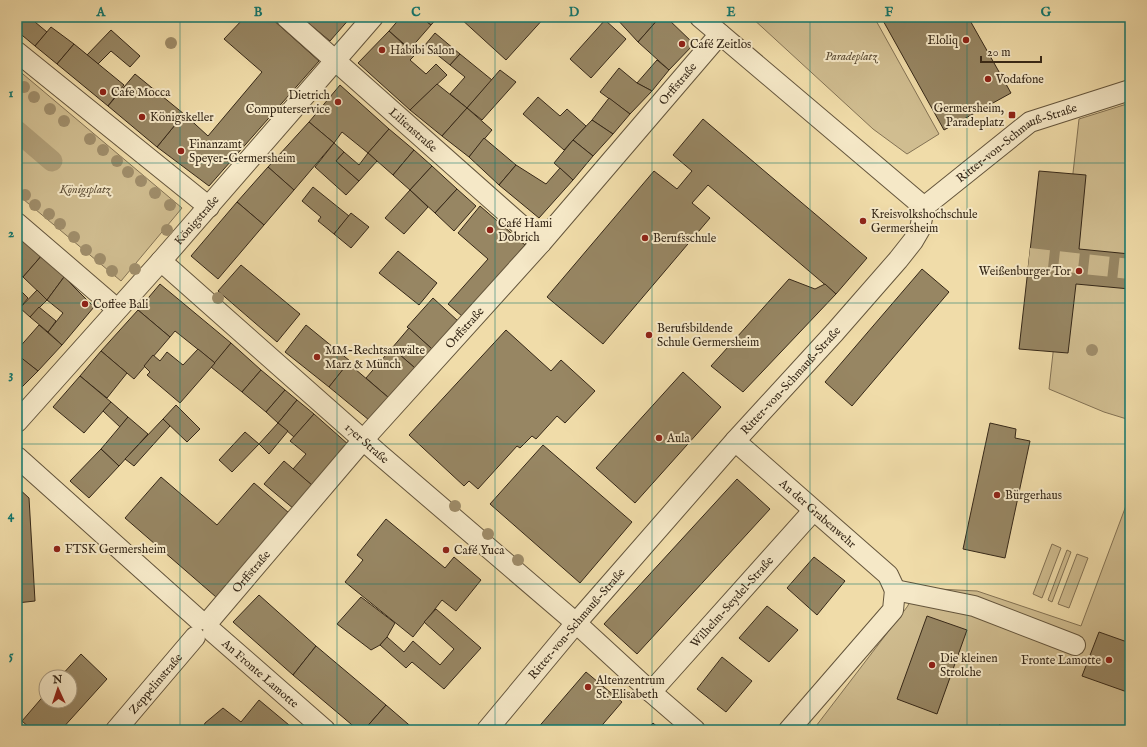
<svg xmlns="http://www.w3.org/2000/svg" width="1147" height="747" font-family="'IM FELL English',serif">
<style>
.green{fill:#d0bd90;stroke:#837254}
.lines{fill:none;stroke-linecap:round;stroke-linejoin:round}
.canal{stroke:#b19f78;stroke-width:21}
.building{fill:#978663;stroke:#362818}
.minor-tunnel{stroke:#cbb88c;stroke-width:20;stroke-dasharray:20 10;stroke-linecap:butt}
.minor-casing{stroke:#64553c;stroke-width:22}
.minor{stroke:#f5e8c7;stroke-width:20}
.tree{fill:#9f8d6a}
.grid{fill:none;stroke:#0f766e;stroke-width:1;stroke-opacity:0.55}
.poi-dot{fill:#8f2418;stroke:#f5e8c7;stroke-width:1.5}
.labels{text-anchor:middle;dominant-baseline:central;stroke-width:4;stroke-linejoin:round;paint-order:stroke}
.poi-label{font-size:12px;fill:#362818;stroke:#f5e8c7;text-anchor:start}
.park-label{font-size:12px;font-style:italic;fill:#5c4d36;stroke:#f5e8c7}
.street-label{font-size:12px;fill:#362818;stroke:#f5e8c7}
.neatline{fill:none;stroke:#0f766e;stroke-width:1.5}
.grid-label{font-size:13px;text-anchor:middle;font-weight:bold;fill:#0f766e}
</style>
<rect width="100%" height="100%" fill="#f0dca9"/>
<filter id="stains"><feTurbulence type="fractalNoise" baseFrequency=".005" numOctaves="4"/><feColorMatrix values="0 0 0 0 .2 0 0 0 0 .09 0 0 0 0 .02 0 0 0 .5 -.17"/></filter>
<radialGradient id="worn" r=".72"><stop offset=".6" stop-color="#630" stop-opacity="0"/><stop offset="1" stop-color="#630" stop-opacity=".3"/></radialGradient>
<!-- green -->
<g class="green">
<polygon points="751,17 874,17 939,134 907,154 873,129"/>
<polygon points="17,69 182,208 121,281 17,194"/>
<polygon points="1130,103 1130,420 1104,412 1049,389 1079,119"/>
<polygon points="1130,472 1130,730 813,730 907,607 918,588 977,591 1081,626 1127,503"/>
<polygon points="1052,544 1061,548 1042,598 1033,594"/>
<polygon points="1067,550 1071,552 1052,602 1048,600"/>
<polygon points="1077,554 1088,558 1069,608 1058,604"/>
</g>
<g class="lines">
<!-- canal -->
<polyline class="canal" points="17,131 52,161"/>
</g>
<!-- building -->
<g class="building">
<polygon points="17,17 40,17 35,22 47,32 35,46 17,31"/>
<polygon points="245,17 270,17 319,61 209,186 157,147 184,114 208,136 262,72 224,39"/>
<polygon points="301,17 351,17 330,41"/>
<polygon points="401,17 421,17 431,25 410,49 389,31"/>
<polygon points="421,17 438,17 431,25"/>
<polygon points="461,17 545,17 506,60 460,18"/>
<polygon points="615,17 660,17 638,42"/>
<polygon points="660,17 666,17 694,44 669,70 638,42"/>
<polygon points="881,17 968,17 1011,93 944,130"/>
<polygon points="605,20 626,39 591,78 570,59"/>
<polygon points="51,27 74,44 57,64 35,46"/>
<polygon points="111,30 140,56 130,67 111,51 98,64 87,55"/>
<polygon points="389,31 415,55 410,60 426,74 436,64 447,75 410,110 358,63"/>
<polygon points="435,33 460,54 450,65 425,45"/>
<polygon points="74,44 124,85 108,106 57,64"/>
<polygon points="460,54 492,80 467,108 450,94 465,77 450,65"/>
<polygon points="657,60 669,70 652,91 637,83"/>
<polygon points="619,68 637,83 652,91 630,114 600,92"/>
<polygon points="500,70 516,82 482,120 467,108"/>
<polygon points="135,74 184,114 157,147 108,106"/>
<polygon points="437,84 467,108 442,136 410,110"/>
<polygon points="340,85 389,129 368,153 342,132 334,143 309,122"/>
<polygon points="538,97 560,116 567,109 586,126 564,150 523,114"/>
<polygon points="609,98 630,114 613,134 592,120"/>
<polygon points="467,108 492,130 469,157 442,136"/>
<polygon points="703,119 867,258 836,294 708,185 692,203 710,218 603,344 547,297 654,171 677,189 692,171 673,155"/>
<polygon points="592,120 613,134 593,156 573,140"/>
<polygon points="309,122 334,143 294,190 268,167"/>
<polygon points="389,129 414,150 393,175 368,153"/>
<polygon points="484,138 516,165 499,185 469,157"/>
<polygon points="573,140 593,156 573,180 554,163"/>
<polygon points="334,143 344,152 336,161 359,181 346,195 315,167"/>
<polygon points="414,150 432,166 410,190 393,175"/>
<polygon points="344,152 359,165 368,153 377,161 359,181 336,161"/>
<polygon points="516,165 546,184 560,168 573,180 539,218 499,185"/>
<polygon points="432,166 457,189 435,213 410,190"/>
<polygon points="268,167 294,190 264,225 237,202"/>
<polygon points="1039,171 1086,175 1079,249 1130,254 1130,289 1076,284 1068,353 1019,349"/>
<polygon points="313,187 349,216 334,234 318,221 321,217 302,201"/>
<polygon points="457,189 476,206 454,231 435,213"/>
<polygon points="410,190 428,207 404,234 385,218"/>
<polygon points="237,202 264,225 218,279 191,256"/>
<polygon points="480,206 525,245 463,317 448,304 488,259 458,233"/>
<polygon points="351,213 369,227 351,248 334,234"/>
<polygon points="17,233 43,254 23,277 17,272"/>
<polygon points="398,251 437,283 419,305 379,273"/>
<polygon points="43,254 64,277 47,300 23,277"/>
<polygon points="241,265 300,314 277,342 218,291"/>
<polygon points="922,269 949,292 852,406 825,382"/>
<polygon points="64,277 94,307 62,345 48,332 63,313 47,300"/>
<polygon points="789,279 815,289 825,284 836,294 743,392 711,366"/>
<polygon points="160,284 231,343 215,363 175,331 170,337 138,310"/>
<polygon points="17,287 28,298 20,308 17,306"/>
<polygon points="37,290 47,300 30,317 20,308"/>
<polygon points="433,298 458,321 432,349 407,327"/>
<polygon points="39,307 56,321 48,332 30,317"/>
<polygon points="138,310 170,337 134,379 101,351"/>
<polygon points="39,325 62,345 38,371 17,355 17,350"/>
<polygon points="306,325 350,361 329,387 285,352"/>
<polygon points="409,328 432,349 415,368 392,348"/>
<polygon points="506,330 551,371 561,360 595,391 565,423 557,416 536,439 532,436 520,448 517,446 478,489 469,481 464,486 409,435"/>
<polygon points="231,343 261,370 242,392 211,367"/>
<polygon points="392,348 415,368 389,398 366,378"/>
<polygon points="198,349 215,363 180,403 147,375 150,372 144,366 153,355 160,361 167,352 183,365"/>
<polygon points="101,351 127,373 107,398 80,376"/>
<polygon points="19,356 38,371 17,392 17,359"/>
<polygon points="348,363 389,398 369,420 329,387"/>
<polygon points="261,370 285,390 266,412 242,392"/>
<polygon points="683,372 721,407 635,503 596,468"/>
<polygon points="80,376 111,402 84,433 53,407"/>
<polygon points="285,390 297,400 278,423 266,412"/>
<polygon points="297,400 314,414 294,437 278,423"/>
<polygon points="111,402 128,417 120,427 103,411"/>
<polygon points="176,405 200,429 187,442 163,419"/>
<polygon points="314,414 349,445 313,486 293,469 306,454 290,441"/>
<polygon points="128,417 148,434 119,466 101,449"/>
<polygon points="163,419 170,426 134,466 125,459"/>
<polygon points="278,423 288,431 269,454 259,444"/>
<polygon points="990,423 1016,429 1015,438 1030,441 1005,558 963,549"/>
<polygon points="245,432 259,444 232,472 219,460"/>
<polygon points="543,445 632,522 580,583 490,504"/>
<polygon points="101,449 119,466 89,498 70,481"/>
<polygon points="284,461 313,486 294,509 264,484"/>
<polygon points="161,477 217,525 254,483 289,513 216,597 125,518"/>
<polygon points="737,479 770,509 637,654 604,624"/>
<polygon points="17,487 29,498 35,601 17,603"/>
<polygon points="386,519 445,568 454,557 481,580 456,611 442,600 413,637 345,582 363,560 357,555"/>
<polygon points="814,557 845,581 817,615 787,588"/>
<polygon points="259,595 316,646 293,675 233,622"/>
<polygon points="361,597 395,623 387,637 380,645 371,650 337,624"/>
<polygon points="767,606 798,630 769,662 739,638"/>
<polygon points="436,609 481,648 444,689 412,662 406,668 380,645 387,637 404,652 413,641 440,665 454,649 424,622"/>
<polygon points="927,616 967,630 937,714 897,699"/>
<polygon points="1099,632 1130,643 1130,693 1082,676"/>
<polygon points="316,646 386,705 364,730 358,730 293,675"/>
<polygon points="81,654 107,679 61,730 32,730 22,721 46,693 46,701 70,701 70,677 60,677"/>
<polygon points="722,657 752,681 726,712 697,689"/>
<polygon points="586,672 622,702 598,730 536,730"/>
<polygon points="259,700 295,730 202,730 205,723 223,708 241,722"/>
<polygon points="386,705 415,730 364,730"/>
<polygon points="653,723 661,730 647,730"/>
<polygon points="999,725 1024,730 999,730"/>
</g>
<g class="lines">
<!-- minor-tunnel -->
<polyline class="minor-tunnel" points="1029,258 1130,269"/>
<!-- minor casing -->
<g class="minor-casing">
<g id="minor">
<path id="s1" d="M286 17 541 243"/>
<polyline points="700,17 924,207"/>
<polyline points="17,52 209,207"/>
<polyline points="17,223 117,309"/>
<path id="s2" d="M161 261 379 454 576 623 651 692 695 730"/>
<path id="s3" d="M17 422 161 261 373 17"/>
<path id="s4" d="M735 441 888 575 895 590"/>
<polyline points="17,457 199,620"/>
<polyline points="895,590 974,606 1075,645"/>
<path id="s5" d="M209 621 363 440 541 243 720 34"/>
<path id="s6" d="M213 632 325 730"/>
<path id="s7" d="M651 692 813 511"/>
<path id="s8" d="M116 730 195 637"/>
<path id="s9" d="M487 730 576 623 735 441 835 332 898 260 913 241 920 229 924 207 1030 122 1130 90"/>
<polyline points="789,730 893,610 895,590"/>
</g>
</g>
<!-- minor -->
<use href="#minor" class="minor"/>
</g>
<!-- trees -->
<g class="tree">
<circle cx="171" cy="43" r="6"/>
<circle cx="24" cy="87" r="6"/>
<circle cx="34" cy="97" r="6"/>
<circle cx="50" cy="109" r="6"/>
<circle cx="64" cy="121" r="6"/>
<circle cx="90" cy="139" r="6"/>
<circle cx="103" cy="150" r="6"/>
<circle cx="117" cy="161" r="6"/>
<circle cx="128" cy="172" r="6"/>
<circle cx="141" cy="181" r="6"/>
<circle cx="155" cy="193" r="6"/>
<circle cx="25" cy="195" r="6"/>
<circle cx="35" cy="205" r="6"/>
<circle cx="170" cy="205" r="6"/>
<circle cx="49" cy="214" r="6"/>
<circle cx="60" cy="224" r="6"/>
<circle cx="167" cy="230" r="6"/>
<circle cx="74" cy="237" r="6"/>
<circle cx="86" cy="250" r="6"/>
<circle cx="100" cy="259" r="6"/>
<circle cx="135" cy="269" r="6"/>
<circle cx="112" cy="271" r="6"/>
<circle cx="218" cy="298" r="6"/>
<circle cx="1092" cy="350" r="6"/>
<circle cx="455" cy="506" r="6"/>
<circle cx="488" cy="534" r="6"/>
<circle cx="518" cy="560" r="6"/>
</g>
<!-- grid -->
<path class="grid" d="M180 17V730M337 17V730M495 17V730M652 17V730M810 17V730M967 17V730M17 163H1130M17 303H1130M17 444H1130M17 584H1130"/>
<!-- markers -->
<g class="poi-dot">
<circle cx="966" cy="40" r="4"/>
<circle cx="682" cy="44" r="4"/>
<circle cx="382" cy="50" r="4"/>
<circle cx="988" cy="79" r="4"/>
<circle cx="103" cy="92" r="4"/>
<circle cx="338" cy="102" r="4"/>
<rect x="1008" y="111" width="8" height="8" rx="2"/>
<circle cx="142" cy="117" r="4"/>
<circle cx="181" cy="151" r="4"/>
<circle cx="863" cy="221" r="4"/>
<circle cx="490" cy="230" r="4"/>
<circle cx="645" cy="238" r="4"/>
<circle cx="1079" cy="271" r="4"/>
<circle cx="85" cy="304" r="4"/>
<circle cx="649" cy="335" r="4"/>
<circle cx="317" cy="357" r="4"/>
<circle cx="659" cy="438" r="4"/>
<circle cx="997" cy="495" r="4"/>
<circle cx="57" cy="549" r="4"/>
<circle cx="446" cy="550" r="4"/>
<circle cx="1109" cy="660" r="4"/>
<circle cx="932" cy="665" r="4"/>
<circle cx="588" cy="687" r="4"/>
</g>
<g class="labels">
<!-- poi labels -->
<g class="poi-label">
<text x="958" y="40" text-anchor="end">Eloliq</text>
<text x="690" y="44">Café Zeitlos</text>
<text x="390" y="50">Habibi Salon</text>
<text x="996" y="79">Vodafone</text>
<text x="111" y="92">Cafe Mocca</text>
<text x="330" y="95" text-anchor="end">Dietrich<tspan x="330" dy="14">Computerservice</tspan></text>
<text x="1004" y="108" text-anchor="end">Germersheim,<tspan x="1004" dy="14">Paradeplatz</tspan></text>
<text x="150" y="117">Königskeller</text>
<text x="189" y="144">Finanzamt<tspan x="189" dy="14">Speyer-Germersheim</tspan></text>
<text x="871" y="214">Kreisvolkshochschule<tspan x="871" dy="14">Germersheim</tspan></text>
<text x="498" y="223">Café Hami<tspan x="498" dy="14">Dobrich</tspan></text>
<text x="653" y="238">Berufsschule</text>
<text x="1071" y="271" text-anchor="end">Weißenburger Tor</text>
<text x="93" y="304">Coffee Bali</text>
<text x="657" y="328">Berufsbildende<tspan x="657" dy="14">Schule Germersheim</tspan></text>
<text x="325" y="350">MM-Rechtsanwälte<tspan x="325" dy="14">Marz &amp; Münch</tspan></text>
<text x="667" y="438">Aula</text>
<text x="1005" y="495">Bürgerhaus</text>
<text x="65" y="549">FTSK Germersheim</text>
<text x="454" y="550">Café Yuca</text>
<text x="940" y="658">Die kleinen<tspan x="940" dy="14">Strolche</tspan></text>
<text x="1101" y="660" text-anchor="end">Fronte Lamotte</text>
<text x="596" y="680">Altenzentrum<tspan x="596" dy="14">St. Elisabeth</tspan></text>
</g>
<!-- park labels -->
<g class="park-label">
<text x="851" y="56">Paradeplatz</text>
<text x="85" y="189">Königsplatz</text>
</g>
<!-- street labels -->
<g class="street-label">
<text stroke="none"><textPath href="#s5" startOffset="713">Orffstraße</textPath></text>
<text stroke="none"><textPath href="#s1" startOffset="170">Lilienstraße</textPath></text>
<text stroke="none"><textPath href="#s9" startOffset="799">Ritter-von-Schmauß-Straße</textPath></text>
<text stroke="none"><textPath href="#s3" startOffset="270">Königstraße</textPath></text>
<text stroke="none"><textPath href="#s5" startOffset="389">Orffstraße</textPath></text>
<text stroke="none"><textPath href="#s9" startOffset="463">Ritter-von-Schmauß-Straße</textPath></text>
<text stroke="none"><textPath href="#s2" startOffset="275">17er Straße</textPath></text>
<text stroke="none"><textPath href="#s4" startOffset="110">An der Grabenwehr</textPath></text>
<text stroke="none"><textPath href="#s5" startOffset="65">Orffstraße</textPath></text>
<text stroke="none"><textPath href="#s7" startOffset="121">Wilhelm-Seydel-Straße</textPath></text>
<text stroke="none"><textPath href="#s9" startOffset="139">Ritter-von-Schmauß-Straße</textPath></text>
<text stroke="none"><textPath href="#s6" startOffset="63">An Fronte Lamotte</textPath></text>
<text stroke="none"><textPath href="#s8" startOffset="61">Zeppelinstraße</textPath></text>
</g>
</g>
<!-- margin -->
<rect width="1147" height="747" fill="none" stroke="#f0dca9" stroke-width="44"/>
<!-- north arrow -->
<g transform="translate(58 689) rotate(357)"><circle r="19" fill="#f5e8c7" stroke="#a99b81"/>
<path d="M0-3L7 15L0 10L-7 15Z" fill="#8f2418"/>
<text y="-6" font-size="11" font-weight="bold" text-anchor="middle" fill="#362818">N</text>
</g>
<!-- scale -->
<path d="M981 56v6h60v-6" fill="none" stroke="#362818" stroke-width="2"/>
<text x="987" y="56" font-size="12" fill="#362818" stroke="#f5e8c7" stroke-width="3" paint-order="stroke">20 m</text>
<rect x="22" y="22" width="1103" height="703" class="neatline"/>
<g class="grid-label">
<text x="101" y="16">A</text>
<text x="258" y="16">B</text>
<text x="416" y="16">C</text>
<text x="574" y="16">D</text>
<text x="731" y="16">E</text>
<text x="889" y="16">F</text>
<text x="1046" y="16">G</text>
<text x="11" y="97">1</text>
<text x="11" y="237">2</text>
<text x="11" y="378">3</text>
<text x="11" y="519">4</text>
<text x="11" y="659">5</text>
</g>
<rect width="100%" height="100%" filter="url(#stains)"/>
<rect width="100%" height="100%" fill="url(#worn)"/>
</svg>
